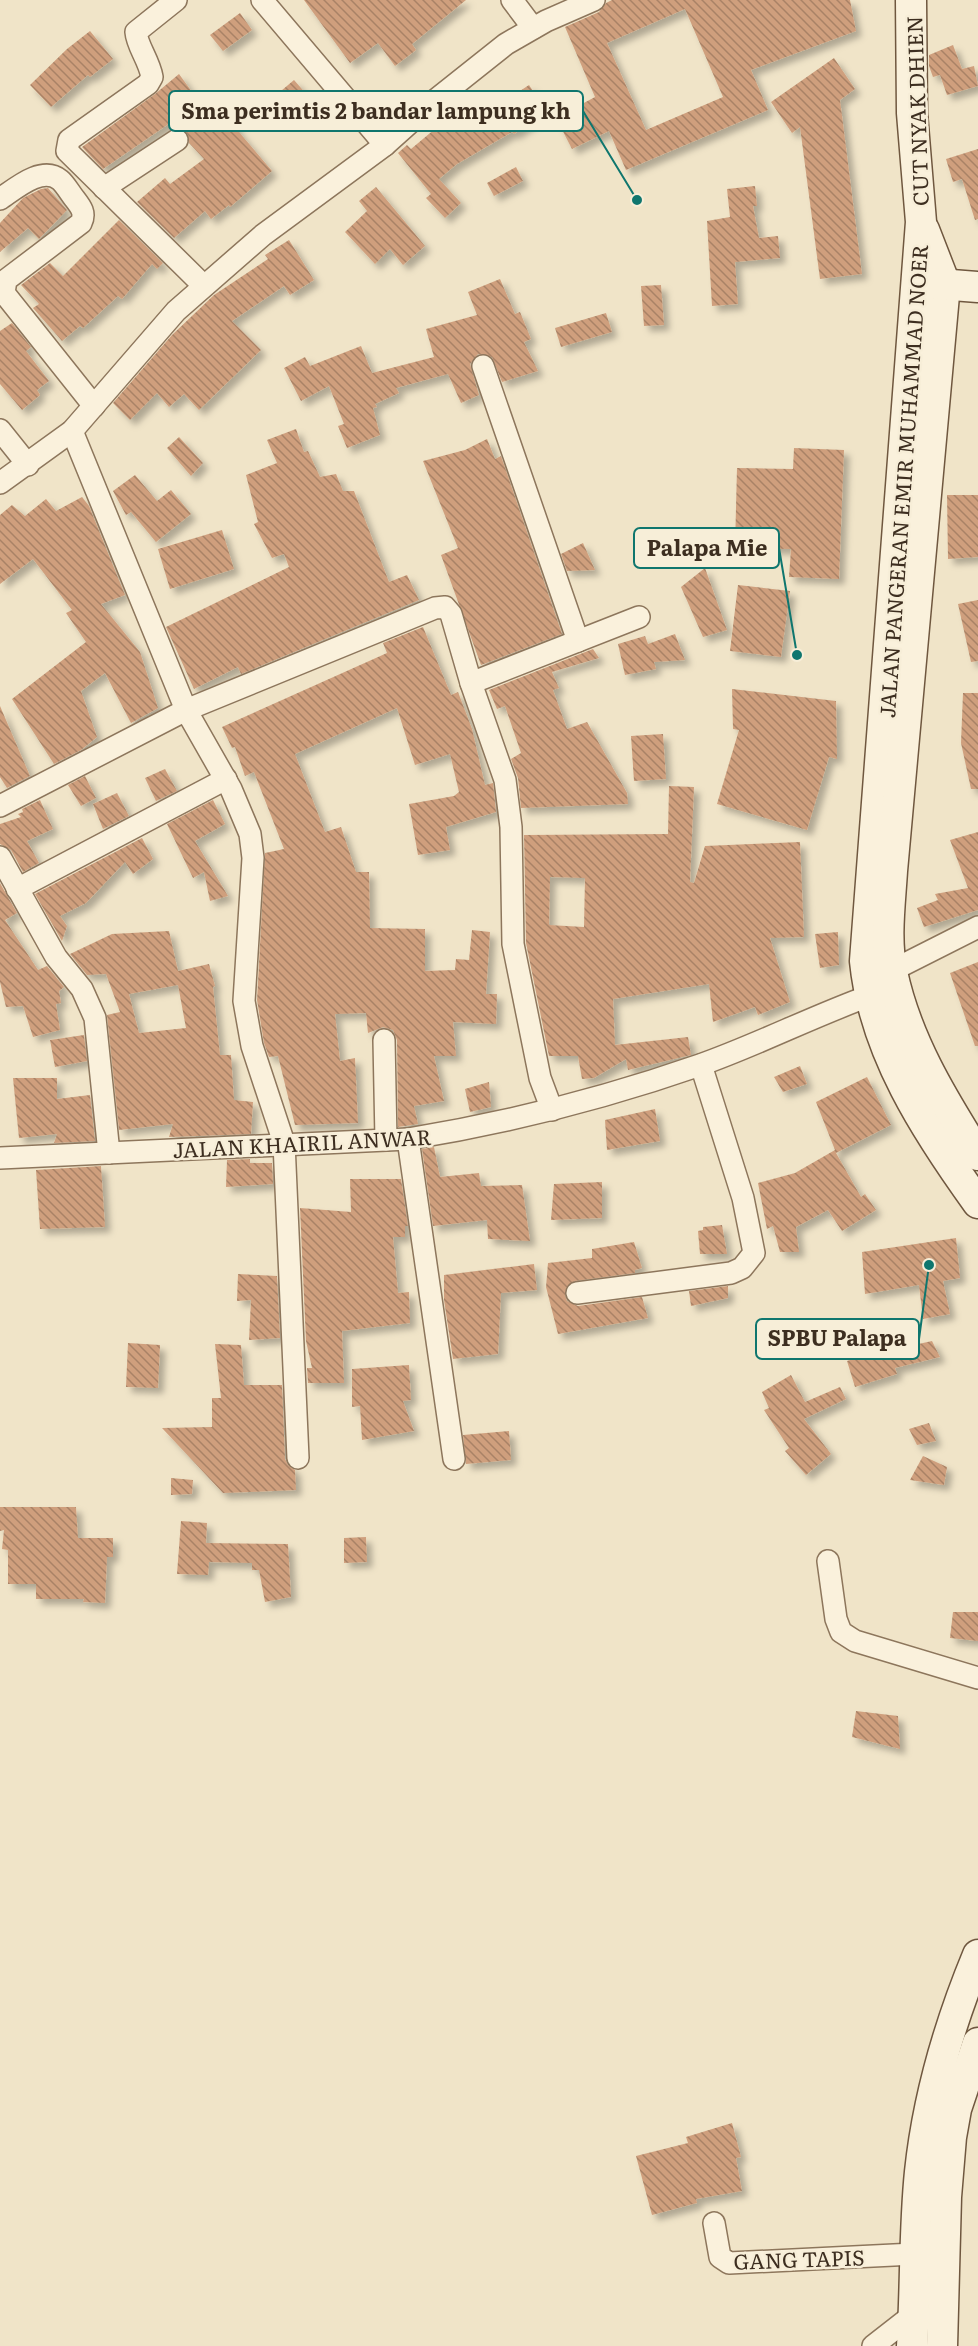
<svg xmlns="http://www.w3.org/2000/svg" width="978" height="2346" font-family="Literata,serif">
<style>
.building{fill:url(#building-back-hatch);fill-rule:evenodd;filter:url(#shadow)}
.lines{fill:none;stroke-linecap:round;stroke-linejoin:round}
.street-casing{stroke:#8d765c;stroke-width:24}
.secondary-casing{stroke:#6f573f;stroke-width:33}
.street{stroke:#faf1dc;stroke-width:21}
.secondary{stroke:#faf1dc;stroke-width:30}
.labels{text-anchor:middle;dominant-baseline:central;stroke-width:5;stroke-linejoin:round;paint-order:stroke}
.street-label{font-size:21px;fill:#3d2e20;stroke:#f7eed8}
.leader{fill:none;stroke:#0f766e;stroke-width:2}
.callout-dot{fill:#0f766e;stroke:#f7eed8;stroke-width:2}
.callout{fill:#f7eed8;stroke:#0f766e;stroke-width:2}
.callout-label{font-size:22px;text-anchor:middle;font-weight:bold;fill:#3d2e20}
</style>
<defs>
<pattern id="building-back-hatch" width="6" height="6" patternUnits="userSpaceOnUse" patternTransform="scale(1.5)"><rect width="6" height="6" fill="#cf9f7d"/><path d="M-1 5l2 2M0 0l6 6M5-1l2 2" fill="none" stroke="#a98266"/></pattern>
<filter id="shadow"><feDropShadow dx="5.5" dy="5.5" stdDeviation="3" flood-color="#0004"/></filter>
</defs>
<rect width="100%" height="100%" fill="#f0e4c8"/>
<!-- building -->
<g class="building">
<polygon points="304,0 466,0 412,44 416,50 395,66 378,43 350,63"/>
<path d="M612 0H850L856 31 751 70 768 110 626 170 609 131 572 149 556 118 595 97 565 27 599 12 606 3ZM685 9 723 97 646 130 607 43Z"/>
<polygon points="240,13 252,30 223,51 210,35"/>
<polygon points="90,31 113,59 90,77 88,75 51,107 30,85 67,49"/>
<polygon points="953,45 962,69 974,66 978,86 947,95 940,75 933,77 929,66 929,55"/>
<polygon points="834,58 855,89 840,100 862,274 820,279 800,127 792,133 771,102"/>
<polygon points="179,74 203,107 218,98 239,132 272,171 230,207 229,205 211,219 205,211 174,238 137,202 165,178 170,184 204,159 189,143 187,133 170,123 103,169 82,147 155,94"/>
<polygon points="294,80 308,96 282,117 269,101"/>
<polygon points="529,85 547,112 514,134 512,132 457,164 439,179 461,203 445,218 426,198 431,194 398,153 407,145 411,149 448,118 478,101 485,114"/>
<polygon points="978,149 978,219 975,220 962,179 953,182 946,159"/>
<polygon points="516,167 523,181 494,196 487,183"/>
<polygon points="755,186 757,206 753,206 759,238 778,236 780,258 735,262 738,304 712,306 707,221 730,217 727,189"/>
<polygon points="376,187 425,246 403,265 390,249 375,264 345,232 367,211 359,201"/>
<polygon points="48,188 67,210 39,239 28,228 0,252 0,223 23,198 41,189"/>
<polygon points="119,220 163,263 157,269 152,264 122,299 118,296 83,328 80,326 62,341 33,308 39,304 21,285 50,263 63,276"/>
<polygon points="289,240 314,280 290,295 284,286 232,321 261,350 199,410 184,394 169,407 157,393 130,420 113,403 172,335 214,295 268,259 265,255"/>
<polygon points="500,279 515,314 520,312 531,339 524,342 538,371 502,382 492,357 478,354 470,364 479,395 461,403 448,374 396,388 399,393 375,404 377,407 373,408 380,435 347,448 338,426 344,424 329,386 301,401 284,368 305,357 310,366 361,346 372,373 434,357 426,329 477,315 468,292"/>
<polygon points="661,285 664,325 644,326 641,286"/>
<polygon points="606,313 612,332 561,347 555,328"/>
<polygon points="12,323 31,347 26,351 49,381 37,390 40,395 22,410 0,384 0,331"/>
<polygon points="296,429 304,452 308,451 320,477 336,474 343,491 354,491 389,582 407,575 419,600 241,674 238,667 194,689 166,627 289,567 284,554 272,558 254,524 258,522 246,475 277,463 267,440"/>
<polygon points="179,437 203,463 191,476 167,448"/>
<polygon points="487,439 495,459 501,456 562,634 481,665 441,555 458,548 423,461 465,450"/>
<polygon points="794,448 844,450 839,579 789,577 791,549 735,548 737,468 793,469"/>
<polygon points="135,475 157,501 171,490 191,514 156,542 131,512 126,515 113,491"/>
<polygon points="947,495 978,495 978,557 948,559"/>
<polygon points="82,497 89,506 125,595 101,604 140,652 158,708 131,723 105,673 81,691 97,737 81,750 54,764 12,699 86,642 66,613 72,610 33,559 0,584 0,515 12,505 25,516 46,499 56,511"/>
<polygon points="222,530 234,569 170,589 158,549"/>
<polygon points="583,543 595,570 567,571 561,554"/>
<polygon points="705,568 727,630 703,637 681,587"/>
<polygon points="738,585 790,591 781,657 730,651"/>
<polygon points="978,600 978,661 971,662 958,604"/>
<polygon points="423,627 451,695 458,692 472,729 485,785 493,783 496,812 446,827 450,850 418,855 409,804 454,796 459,792 450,754 415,765 397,708 295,754 325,832 341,827 356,872 369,872 370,928 425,929 425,971 455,970 456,959 469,960 472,930 490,932 486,994 497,994 496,1024 453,1022 456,1056 434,1056 444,1101 414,1106 418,1124 398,1127 397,1040 393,1030 383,1027 368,1033 366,1013 335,1014 340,1061 355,1058 358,1123 295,1125 278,1056 269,1057 264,1043 257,1000 265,853 284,849 254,772 245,776 235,747 232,748 222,727 387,653 383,643"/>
<polygon points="675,634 685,660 654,662 656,669 625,675 618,644 645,636 648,644"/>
<polygon points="593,649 599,658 552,672 559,688 553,690 567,729 587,722 627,793 628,804 521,808 518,778 511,759 521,753 505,706 497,709 489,690"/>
<polygon points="732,689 836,701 837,759 829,757 807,830 717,804 739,730 733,729"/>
<polygon points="963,693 978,693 978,789 971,789 961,743"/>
<polygon points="0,706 30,776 7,788 0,777"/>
<polygon points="663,734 666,779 634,781 631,736"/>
<polygon points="165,769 177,791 156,801 145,778"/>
<polygon points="85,776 96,798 81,806 68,785"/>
<path d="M669 786 694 787 690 882 694 883 705 846 800 842 804 937 770 938 790 1002 758 1015 755 1007 713 1022 709 984 613 999 615 1045 688 1037 691 1055 628 1070 626 1059 594 1078 582 1079 578 1056H549L526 943 524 835 668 834ZM550 877 585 878 584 927 549 925Z"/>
<polygon points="117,793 129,816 103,829 93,804"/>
<polygon points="40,800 53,829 27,841 39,863 23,872 11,850 0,844 0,824 21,817 18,814 23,812 22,809"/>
<polygon points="213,800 225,824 195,841 228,896 210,901 204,872 193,878 167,824"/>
<polygon points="978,832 978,910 924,927 917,908 938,900 935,894 968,888 950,840"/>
<polygon points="142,838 153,859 133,874 125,862 86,903 60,916 67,926 62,941 35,894"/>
<polygon points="0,883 17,913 5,920 38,970 47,966 64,987 59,991 61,1003 56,1004 60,1030 33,1037 23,1006 6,1007 0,982"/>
<path d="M169 931 178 971 209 964 215 986 213 987 220 1055H231L234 1100 253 1102 251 1134 169 1137 173 1124 119 1130 107 1015 120 1012 106 974 87 975 70 954 112 934ZM178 985 186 1028 139 1033 129 994Z"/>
<polygon points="838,932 839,965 820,968 815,934"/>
<polygon points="978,962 978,1046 975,1046 950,973"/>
<polygon points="84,1035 87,1061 55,1067 50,1040"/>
<polygon points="800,1066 807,1084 783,1092 774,1077"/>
<polygon points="867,1077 891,1125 836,1153 861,1197 865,1194 876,1210 842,1231 828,1210 796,1227 799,1252 780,1252 773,1226 767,1229 758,1183 795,1173 835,1150 816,1102"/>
<polygon points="13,1078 57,1078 57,1099 90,1095 95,1141 54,1143 57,1134 19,1138"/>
<polygon points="489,1082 491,1107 470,1112 465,1089"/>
<polygon points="655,1109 660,1141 607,1150 605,1120"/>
<polygon points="434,1147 440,1177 479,1173 481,1186 522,1185 530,1241 488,1239 487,1220 433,1226 422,1149"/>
<polygon points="250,1159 250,1163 272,1163 273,1184 226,1187 227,1160"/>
<polygon points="101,1166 105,1227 40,1229 36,1170"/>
<polygon points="350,1179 401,1179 408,1226 405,1226 405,1237 393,1237 398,1293 409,1292 410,1323 342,1331 344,1383 308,1383 307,1368 312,1368 306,1341 300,1208 351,1212"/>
<polygon points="602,1182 602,1218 551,1220 554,1184"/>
<polygon points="722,1225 727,1254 700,1254 698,1231 703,1230 703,1227"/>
<polygon points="956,1238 960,1278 943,1281 950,1314 923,1319 919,1285 865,1294 862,1252"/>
<polygon points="634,1242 642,1268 635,1270 635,1273 575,1281 566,1288 565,1295 567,1301 578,1306 642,1297 648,1318 558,1334 546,1287 548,1263 592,1258 592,1249"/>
<polygon points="534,1264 537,1290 501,1293 498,1354 453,1359 444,1300 444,1275"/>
<polygon points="238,1274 277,1276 280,1338 249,1340 251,1300 237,1301"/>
<polygon points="728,1286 728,1298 691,1306 689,1291"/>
<polygon points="932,1341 940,1357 895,1368 897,1374 855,1387 847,1361 885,1348 887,1351"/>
<polygon points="128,1343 160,1345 158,1388 126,1387"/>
<polygon points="215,1344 241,1345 244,1385 282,1385 285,1459 288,1465 295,1470 296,1490 223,1493 162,1428 212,1427 212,1398 221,1398"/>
<polygon points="409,1365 411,1400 403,1401 414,1431 362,1440 360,1406 352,1407 352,1369"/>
<polygon points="791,1375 805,1402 840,1387 846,1399 804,1419 831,1454 806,1475 785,1451 789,1448 764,1410 769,1408 762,1392"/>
<polygon points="929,1423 936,1441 917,1445 909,1429"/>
<polygon points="509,1431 511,1460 466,1464 463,1435"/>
<polygon points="923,1456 947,1467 944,1485 910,1480"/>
<polygon points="171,1478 193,1480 192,1494 171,1495"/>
<polygon points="0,1507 76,1507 78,1538 113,1538 113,1557 107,1557 105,1603 83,1602 84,1599 36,1599 36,1584 8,1584 8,1550 2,1549 4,1530 0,1531"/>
<polygon points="181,1521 207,1523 206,1543 288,1544 291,1597 265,1602 259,1570 252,1570 252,1563 209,1562 208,1575 177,1574"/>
<polygon points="366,1537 367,1562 344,1563 344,1538"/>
<polygon points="953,1612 978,1612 978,1641 950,1638"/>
<polygon points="856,1711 898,1716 900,1749 852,1737"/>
<polygon points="732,2123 741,2157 736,2158 742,2191 696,2199 697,2203 652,2215 636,2156 688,2143 686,2137"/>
</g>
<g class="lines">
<!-- street casing -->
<g class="street-casing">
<g id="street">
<path d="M176 0 136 32C137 46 149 60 152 77L148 84 69 140 67 151 203 285"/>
<polyline points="262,0 385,145"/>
<polyline points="512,0 533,28"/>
<polyline points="104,188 177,140"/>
<path d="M0 199C15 189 42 165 60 180 65 184 70 193 74 198 81 207 86 213 81 223L6 280 4 293 94 406"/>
<polyline points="483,366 578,641"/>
<polyline points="0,430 28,465"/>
<polyline points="72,431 186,710 231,789 250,834 253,858 244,1001 252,1046 284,1143 298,1458"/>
<polyline points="0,483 72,431 176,311 263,235 385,145 433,102 506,44 546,21 594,0"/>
<polyline points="471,683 639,617"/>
<polyline points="0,806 186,710 435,608 445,607 451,614 471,683 505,780 511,827 513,944 540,1078 552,1110"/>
<polyline points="0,857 56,957 82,989 95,1018 109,1153"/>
<polyline points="17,889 226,779"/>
<polyline points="891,971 978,927"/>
<polyline points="384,1040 386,1140"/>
<polyline points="408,1139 454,1459"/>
<path d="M0 1158 408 1139C507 1123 605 1098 700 1065 757 1045 811 1017 869 996"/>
<polyline points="577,1293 731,1273 742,1268 754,1253 743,1198 701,1065"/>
<polyline points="828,1561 836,1619 841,1632 855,1641 978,1678"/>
<polyline points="714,2223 720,2257 729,2263 914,2254"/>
<polyline points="873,2346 914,2314"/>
</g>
</g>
<!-- secondary casing -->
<g class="secondary-casing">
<g id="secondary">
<path d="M911 0 912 113 921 222 865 961C874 1051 926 1131 978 1203"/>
<path d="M924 230 945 284 892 871C890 904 885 940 892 972 906 1039 942 1098 978 1155"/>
<polyline points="926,283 978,287"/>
<path d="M912 2346C916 2288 914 2230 920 2172 928 2096 949 2025 978 1955"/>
<polyline points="942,2346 946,2197 951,2137 956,2109 978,2043"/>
</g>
</g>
<!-- street -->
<use href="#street" class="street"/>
<!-- secondary -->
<use href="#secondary" class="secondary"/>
</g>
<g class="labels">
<!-- street labels -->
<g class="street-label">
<text transform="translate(916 111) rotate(-92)">CUT NYAK DHIEN</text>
<text transform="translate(902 481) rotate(-86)">JALAN PANGERAN EMIR MUHAMMAD NOER</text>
<text transform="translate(302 1142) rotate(-3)">JALAN KHAIRIL ANWAR</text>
<text transform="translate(799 2258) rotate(-2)">GANG TAPIS</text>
</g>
</g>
<!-- callouts -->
<path class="leader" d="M637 200L583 111M797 655L779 548M929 1265L919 1339"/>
<g class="callout-dot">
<circle cx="637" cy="200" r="6"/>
<circle cx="797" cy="655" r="6"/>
<circle cx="929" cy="1265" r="6"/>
</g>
<g class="callout">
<rect x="169" y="91" width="414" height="40" rx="6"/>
<rect x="634" y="528" width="145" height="40" rx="6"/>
<rect x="756" y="1319" width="163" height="40" rx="6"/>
</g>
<g class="callout-label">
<text x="376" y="119">Sma perimtis 2 bandar lampung kh</text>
<text x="707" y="556">Palapa Mie</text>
<text x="837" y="1346">SPBU Palapa</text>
</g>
</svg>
